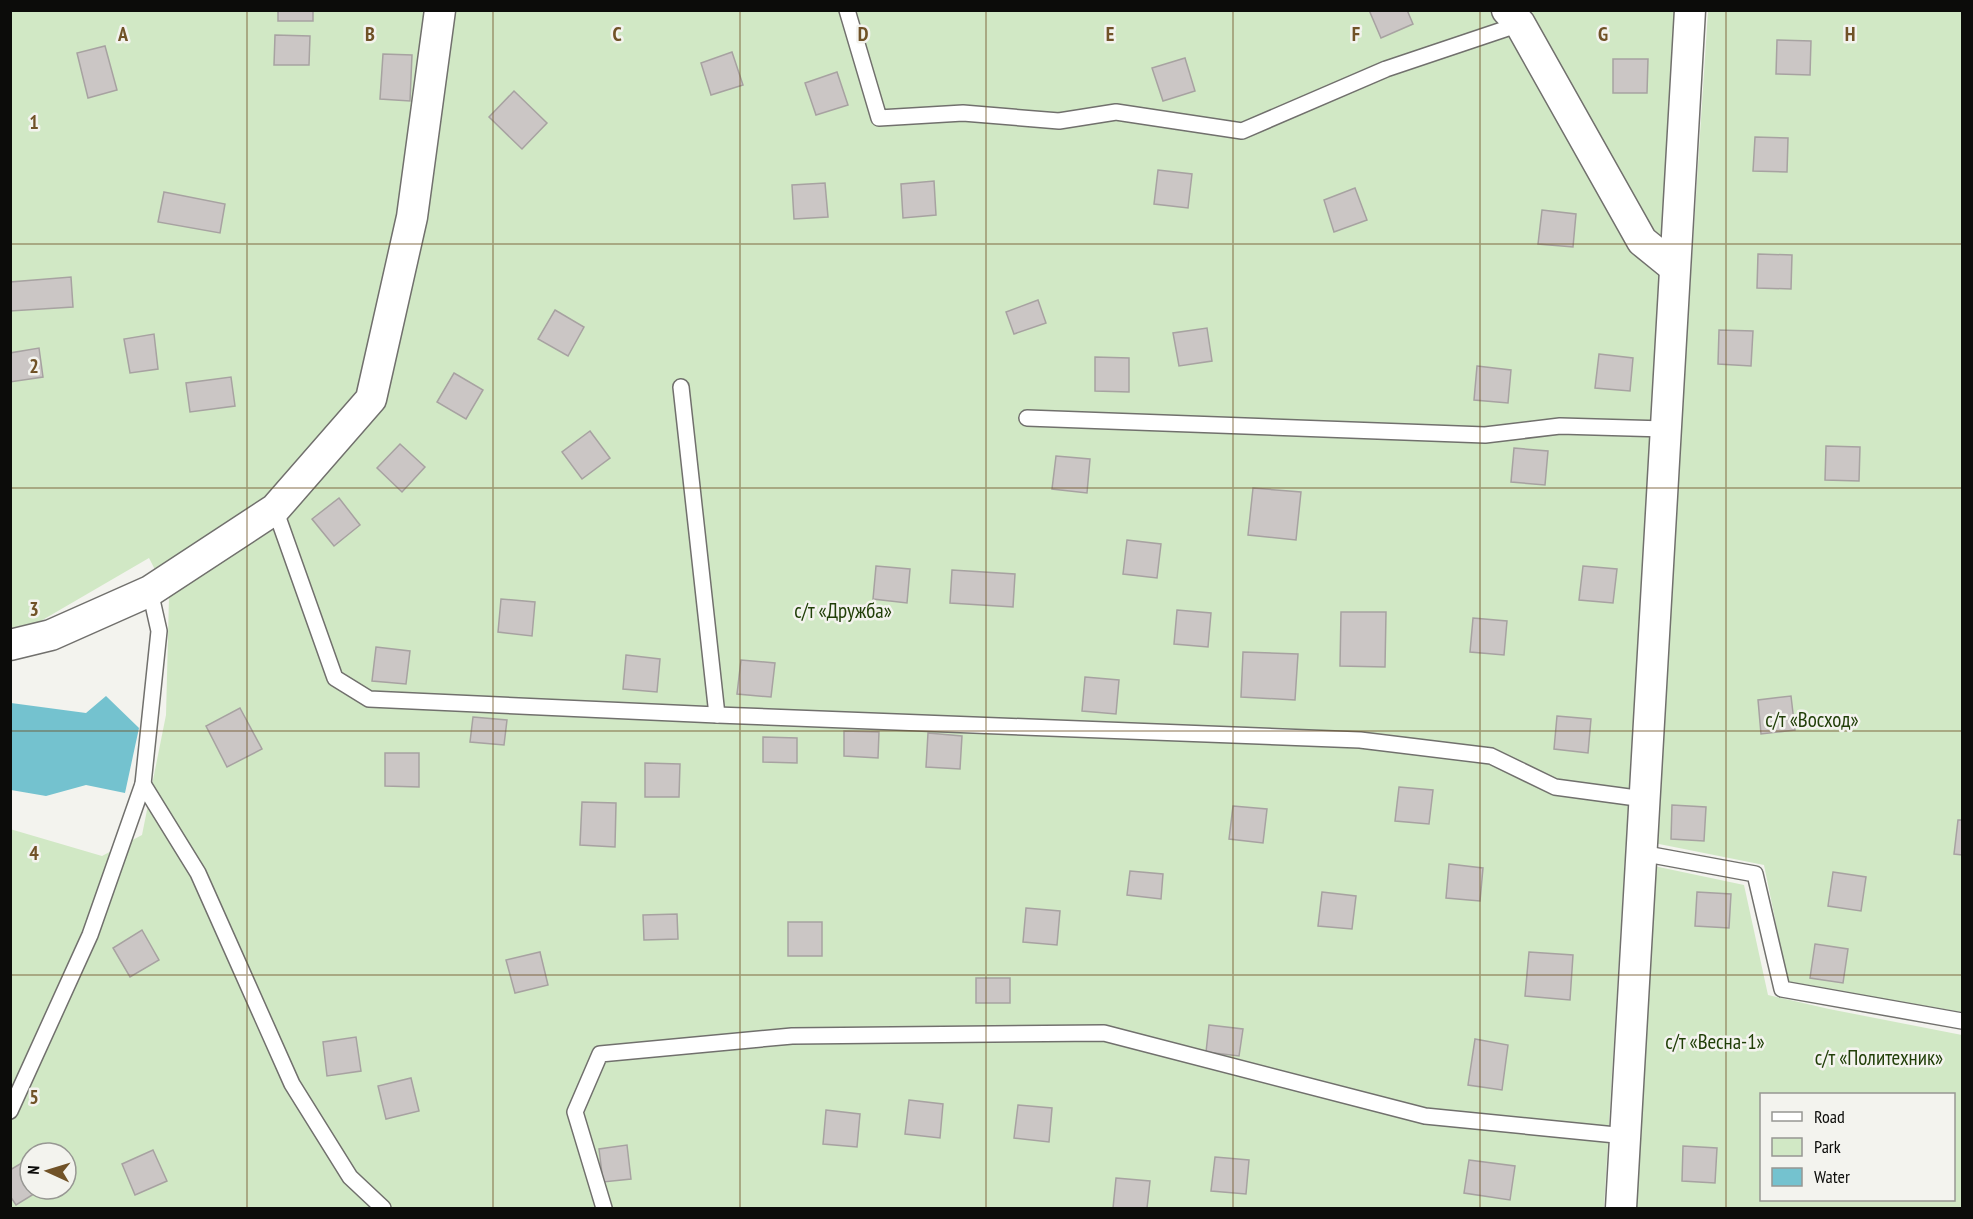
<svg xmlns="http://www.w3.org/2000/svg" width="1973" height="1219" font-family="'PT Sans Narrow',sans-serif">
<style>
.green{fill:#d1e8c5;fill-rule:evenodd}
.water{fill:#74c2cf}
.building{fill:#cbc6c5;stroke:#a7a2a1;stroke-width:1.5}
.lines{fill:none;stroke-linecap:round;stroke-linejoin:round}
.service-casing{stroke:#71706d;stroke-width:18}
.minor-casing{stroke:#71706d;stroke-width:33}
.service{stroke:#fff;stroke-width:15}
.minor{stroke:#fff;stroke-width:30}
.grid{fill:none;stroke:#705227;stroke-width:1.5;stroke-opacity:0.55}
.labels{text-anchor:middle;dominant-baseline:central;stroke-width:5;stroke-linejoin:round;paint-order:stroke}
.park-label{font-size:21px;fill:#213f08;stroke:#f3f3ee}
.grid-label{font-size:20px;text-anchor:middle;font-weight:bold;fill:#705227;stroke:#f3f3ee;stroke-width:5;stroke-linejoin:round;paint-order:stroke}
</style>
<rect width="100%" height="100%" fill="#f3f3ee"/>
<!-- green -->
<g class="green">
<path d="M11 11H1676L1604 1208H11L10 829 102 856 142 835 166 715 169 597 149 558 39 622 11 628ZM30 1153H66V1189H30Z"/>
<polygon points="1708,11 1962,11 1962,1012 1788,983 1764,865 1654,843"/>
<path d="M1654 866 1744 885 1768 995 1829 1009 1962 1035V1208H1635ZM1762 1094H1954V1200H1762Z"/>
</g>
<!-- water -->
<polygon class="water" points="106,696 139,728 125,793 86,785 46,796 11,790 11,703 86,713"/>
<!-- building -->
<g class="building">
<rect x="278" y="10" width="35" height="11"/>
<polygon points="1369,10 1407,10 1413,24 1381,38"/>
<polygon points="275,35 310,36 309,65 274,65"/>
<polygon points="1777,40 1811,41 1810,75 1776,74"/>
<polygon points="105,46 117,90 88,98 77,53"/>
<polygon points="732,52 743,85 711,95 701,63"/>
<polygon points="383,54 412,55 410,101 380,99"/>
<polygon points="1185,58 1195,91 1163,101 1152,68"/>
<polygon points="1613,59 1648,59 1647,93 1613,93"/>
<polygon points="837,72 848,105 816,115 805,83"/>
<polygon points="514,91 547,123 522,149 489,117"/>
<polygon points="1755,137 1788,138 1787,172 1753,171"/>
<polygon points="1158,170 1192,174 1188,208 1154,204"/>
<polygon points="934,181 936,215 903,218 901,184"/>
<polygon points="825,183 828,217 794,219 792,185"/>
<polygon points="1355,188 1367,220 1334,232 1324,200"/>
<polygon points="164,192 225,204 220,233 158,222"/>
<polygon points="1542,210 1576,214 1573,247 1538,244"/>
<polygon points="1758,254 1792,255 1791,289 1757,288"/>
<polygon points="71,277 73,307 10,311 10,282"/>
<polygon points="1038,300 1046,323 1014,334 1006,312"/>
<polygon points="555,310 584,327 568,356 538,339"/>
<polygon points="1207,328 1212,361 1179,366 1173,333"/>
<polygon points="1719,330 1753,331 1751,366 1718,364"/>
<polygon points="154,334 158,369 130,373 124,339"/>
<polygon points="39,348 43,377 10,382 10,353"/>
<polygon points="1599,354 1633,358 1630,391 1595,388"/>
<polygon points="1095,357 1129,358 1129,392 1095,391"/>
<polygon points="1477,366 1511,370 1508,403 1474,400"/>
<polygon points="454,373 483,390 466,419 437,402"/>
<polygon points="231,377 235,406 190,412 186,383"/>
<polygon points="590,431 610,458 582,479 562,452"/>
<polygon points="400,444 425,467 402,492 377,468"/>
<polygon points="1826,446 1860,447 1859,481 1825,480"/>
<polygon points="1514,448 1548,451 1545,485 1511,482"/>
<polygon points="1056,456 1090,459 1087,493 1052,489"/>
<polygon points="1253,488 1301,492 1296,540 1248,535"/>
<polygon points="339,498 360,525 334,546 312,519"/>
<polygon points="1127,540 1161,544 1157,578 1123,574"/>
<polygon points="876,566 910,569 907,603 873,599"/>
<polygon points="1583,566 1617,569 1613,603 1579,600"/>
<polygon points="952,570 1015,574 1013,607 950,603"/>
<polygon points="501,599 535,602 532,636 498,632"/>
<polygon points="1177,610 1211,613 1208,647 1174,644"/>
<polygon points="1341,612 1386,612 1385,667 1340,666"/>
<polygon points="1473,618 1507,621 1504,655 1470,652"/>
<polygon points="376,647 410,651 406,684 372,681"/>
<polygon points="1243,652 1298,654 1295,700 1241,697"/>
<polygon points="626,655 660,659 657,692 623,689"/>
<polygon points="741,660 775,663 771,697 737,694"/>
<polygon points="1085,677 1119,680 1116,714 1082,711"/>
<polygon points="1791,696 1795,730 1761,734 1758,700"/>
<polygon points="240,708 262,749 227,767 206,726"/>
<polygon points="1557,716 1591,719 1588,753 1554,749"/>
<polygon points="473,717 507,720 504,745 470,742"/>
<polygon points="844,731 879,732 878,758 844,756"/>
<polygon points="928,733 962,736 960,769 926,767"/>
<polygon points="763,737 797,738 797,763 763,762"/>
<polygon points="385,753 419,753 419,787 385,786"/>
<polygon points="645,763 680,764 679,797 645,797"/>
<polygon points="1399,787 1433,790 1429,824 1395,821"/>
<polygon points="582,802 616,803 615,847 580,845"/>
<polygon points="1672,805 1706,807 1704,841 1671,839"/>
<polygon points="1233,806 1267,809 1263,843 1229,839"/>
<polygon points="1958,820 1962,820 1962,855 1954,854"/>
<polygon points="1449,864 1483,868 1480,901 1446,898"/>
<polygon points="1130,871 1163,874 1161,899 1127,895"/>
<polygon points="1833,872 1866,877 1861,911 1828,906"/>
<polygon points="1322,892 1356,896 1352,929 1318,926"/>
<polygon points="1697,892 1731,894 1729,928 1695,926"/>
<polygon points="1026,908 1060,911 1057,945 1023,942"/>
<polygon points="677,914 678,939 644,940 643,915"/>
<rect x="788" y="922" width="34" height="34"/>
<polygon points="142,930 159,960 130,977 113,948"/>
<polygon points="1815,944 1848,949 1843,983 1810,978"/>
<polygon points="540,952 548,985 515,993 506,960"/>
<polygon points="1529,952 1573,955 1570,1000 1525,996"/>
<rect x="976" y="978" width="34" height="25"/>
<polygon points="1209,1025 1243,1029 1239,1056 1206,1052"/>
<polygon points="356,1037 361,1071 327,1076 323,1042"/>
<polygon points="1475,1039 1508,1045 1502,1090 1468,1085"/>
<polygon points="411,1078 419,1111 386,1119 378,1086"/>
<polygon points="909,1100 943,1104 940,1138 905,1134"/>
<polygon points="1018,1105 1052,1108 1049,1142 1014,1138"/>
<polygon points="826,1110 860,1114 857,1147 823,1144"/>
<polygon points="627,1145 631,1179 603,1182 599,1149"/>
<polygon points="1683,1146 1717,1148 1715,1183 1682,1181"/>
<polygon points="153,1150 167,1181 135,1195 122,1164"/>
<polygon points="1215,1157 1249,1160 1246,1194 1211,1191"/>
<polygon points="30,1158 30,1189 42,1189 16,1205 10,1196 10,1170"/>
<polygon points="1469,1160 1515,1166 1510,1200 1464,1193"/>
<polygon points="1116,1178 1150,1181 1147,1208 1113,1208"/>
</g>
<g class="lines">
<!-- service casing -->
<g class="service-casing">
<g id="service">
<polyline points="847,10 879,118 963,113 1059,121 1116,112 1242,131 1386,69 1520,24"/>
<polyline points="681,387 717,715"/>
<polyline points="1027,418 1485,435 1560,426 1665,429"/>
<polyline points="275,509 335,678 369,699 717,715 1360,740 1491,756 1555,787 1644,799"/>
<polyline points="143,784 198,873 292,1084 350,1177 383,1208"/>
<polyline points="1641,853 1755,874 1782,989 1962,1021"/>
<polyline points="10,1111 90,935 143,784 159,631 150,591"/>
<polyline points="604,1208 575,1112 600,1054 792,1036 1104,1033 1425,1116 1626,1136"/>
</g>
</g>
<!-- minor casing -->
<g class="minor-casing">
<g id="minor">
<polyline points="1507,10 1520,24 1642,241 1674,267"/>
<polyline points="10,645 51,635 150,591 275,509 371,399 412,217 440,10"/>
<polyline points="1621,1208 1690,10"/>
</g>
</g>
<!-- service -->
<use href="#service" class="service"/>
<!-- minor -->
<use href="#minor" class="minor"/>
</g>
<!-- grid -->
<path class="grid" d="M247 10V1208M493 10V1208M740 10V1208M986 10V1208M1233 10V1208M1480 10V1208M1726 10V1208M10 244H1962M10 488H1962M10 731H1962M10 975H1962"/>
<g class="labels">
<!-- park labels -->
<g class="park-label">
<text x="843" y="610">с/т «Дружба»</text>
<text x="1812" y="719">с/т «Восход»</text>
<text x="1715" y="1041">с/т «Весна-1»</text>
<text x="1879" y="1057">с/т «Политехник»</text>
</g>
</g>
<g class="grid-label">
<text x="123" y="41">A</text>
<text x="370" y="41">B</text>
<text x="617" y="41">C</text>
<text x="863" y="41">D</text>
<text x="1110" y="41">E</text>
<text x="1356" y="41">F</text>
<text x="1603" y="41">G</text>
<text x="1850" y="41">H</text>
<text x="34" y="129">1</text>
<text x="34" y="373">2</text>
<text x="34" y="616">3</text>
<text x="34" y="860">4</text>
<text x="34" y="1104">5</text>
</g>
<!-- border -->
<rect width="1973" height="1219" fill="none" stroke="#0c0c0a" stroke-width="24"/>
<!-- legend -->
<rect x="1760" y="1093" width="195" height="108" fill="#f3f3ee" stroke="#979793" stroke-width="1.5"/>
<rect x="1772" y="1112" width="30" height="9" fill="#ffffff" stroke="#979793" stroke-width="1.5"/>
<text x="1814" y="1123" font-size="18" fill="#0c0c0a">Road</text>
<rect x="1772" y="1138" width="30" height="18" fill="#d1e8c5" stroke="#979793" stroke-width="1.5"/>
<text x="1814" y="1153" font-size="18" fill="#0c0c0a">Park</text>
<rect x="1772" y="1168" width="30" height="18" fill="#74c2cf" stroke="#979793" stroke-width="1.5"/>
<text x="1814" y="1183" font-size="18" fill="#0c0c0a">Water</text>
<!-- north arrow -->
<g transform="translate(48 1171) rotate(274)"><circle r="28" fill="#f3f3ee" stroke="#979793" stroke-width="1.5"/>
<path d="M0-4.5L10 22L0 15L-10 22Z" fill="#705227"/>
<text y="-9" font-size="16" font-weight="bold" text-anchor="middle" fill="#0c0c0a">N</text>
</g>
</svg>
